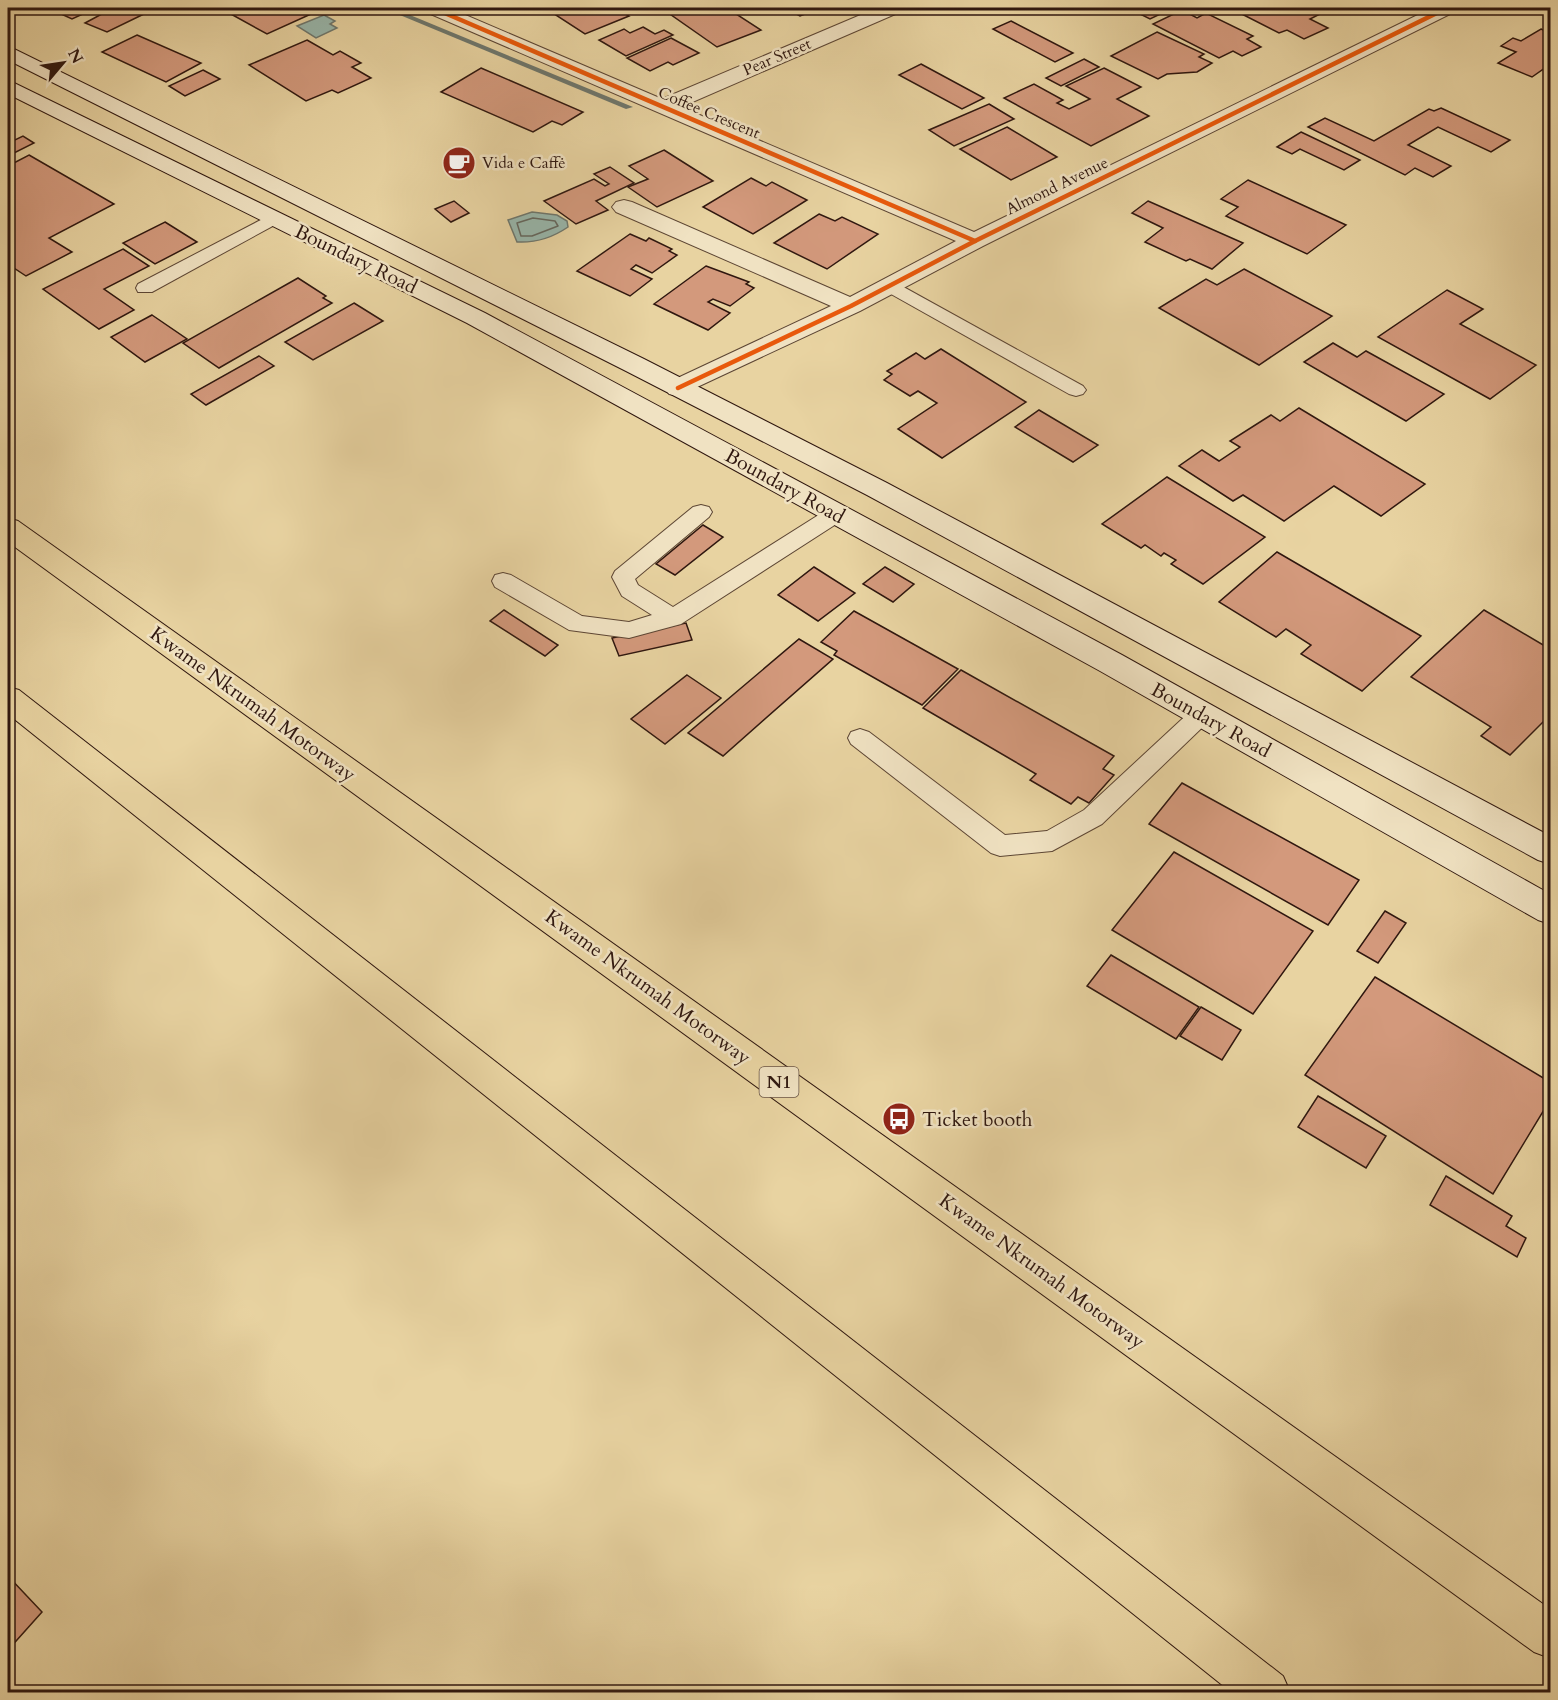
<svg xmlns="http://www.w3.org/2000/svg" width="1558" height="1700" font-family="Cardo,serif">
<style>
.water{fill:#98b7ac;stroke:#6e776d;stroke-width:1.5}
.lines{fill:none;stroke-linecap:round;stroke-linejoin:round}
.shore{stroke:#64675e;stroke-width:1.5}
.stream{fill:#6e776d;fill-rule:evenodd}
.building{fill:#d3997c;stroke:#2f170f;stroke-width:1.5}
.lane-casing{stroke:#5d4634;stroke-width:2}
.street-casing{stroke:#5d4634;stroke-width:2}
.secondary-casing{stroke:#2f170f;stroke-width:2}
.highway-casing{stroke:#2f170f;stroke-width:2}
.lane{fill:#f0e2c2;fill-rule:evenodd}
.street{fill:#f0e2c2;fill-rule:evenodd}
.secondary{fill:#f0e2c2;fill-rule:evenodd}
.highway{fill:#e8d3a1;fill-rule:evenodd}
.cycleway-casing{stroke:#f0e2c2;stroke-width:7}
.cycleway{stroke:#e8590c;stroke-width:4.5}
.labels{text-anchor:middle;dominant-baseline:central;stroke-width:5;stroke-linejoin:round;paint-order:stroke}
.far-street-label{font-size:16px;fill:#2f170f;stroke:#f0e2c2}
.far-poi-label{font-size:16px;fill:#2f170f;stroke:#f0e2c2;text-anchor:start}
.shield{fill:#f0e2c2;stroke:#695445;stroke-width:1.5}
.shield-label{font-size:18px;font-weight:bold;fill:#2f170f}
.street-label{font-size:20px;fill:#2f170f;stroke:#f0e2c2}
.poi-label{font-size:20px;fill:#2f170f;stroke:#f0e2c2;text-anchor:start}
</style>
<rect width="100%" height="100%" fill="#e8d3a1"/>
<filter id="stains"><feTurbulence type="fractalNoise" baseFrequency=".00333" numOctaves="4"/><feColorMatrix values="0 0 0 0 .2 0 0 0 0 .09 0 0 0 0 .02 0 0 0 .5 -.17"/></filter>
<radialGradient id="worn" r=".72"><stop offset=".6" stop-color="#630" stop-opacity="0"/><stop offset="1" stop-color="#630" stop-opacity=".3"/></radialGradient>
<!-- water -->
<g class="water">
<polygon points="324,15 335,21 330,24 337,28 316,38 297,26"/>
<path d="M532 212 557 215 567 221 568 227C552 238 536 243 517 242L508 220Z"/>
</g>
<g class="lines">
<!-- shore -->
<polygon class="shore" points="533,218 555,221 558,226 532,236 521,236 517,223"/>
<!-- stream -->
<polygon class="stream" points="383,8 393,8 633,107 626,109"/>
</g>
<!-- building -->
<g class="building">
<polygon points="48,8 96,8 72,19"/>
<polygon points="113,8 148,8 144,9 148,12 107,32 85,23"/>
<polygon points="220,8 319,8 322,9 267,34"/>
<polygon points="545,8 616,8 629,16 585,34"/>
<polygon points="681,8 727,8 761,30 717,47 667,12"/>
<polygon points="785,8 821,8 800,16"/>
<polygon points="1128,8 1173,8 1150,19"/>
<polygon points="1230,8 1303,8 1318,15 1310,19 1328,28 1304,39 1287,30 1279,33"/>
<polygon points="1182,10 1197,18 1206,13 1253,36 1247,39 1261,47 1242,56 1233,51 1219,58 1153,24"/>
<polygon points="1011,21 1073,53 1055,62 993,29"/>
<polygon points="643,27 655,34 664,30 673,35 626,56 599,40 624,29 630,33"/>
<polygon points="1541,29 1550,33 1550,71 1545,68 1532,77 1498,63 1516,52 1501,46 1513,38 1521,41"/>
<polygon points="1157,32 1204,54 1199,57 1212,63 1197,72 1167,74 1158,79 1111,56"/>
<polygon points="137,35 201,63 166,82 102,52"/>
<polygon points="671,38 699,53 673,65 668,62 650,71 627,58"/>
<polygon points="307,40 333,55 340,51 361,63 352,67 371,78 338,93 332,90 306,101 249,65"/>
<polygon points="1084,59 1099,67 1061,86 1046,78"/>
<polygon points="921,64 984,98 962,109 899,75"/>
<polygon points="481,68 583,112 562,125 552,121 533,132 441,92"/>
<polygon points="1104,68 1141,87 1117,99 1149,116 1091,146 1004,98 1034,84 1063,100 1057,103 1069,109 1090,99 1066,86"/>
<polygon points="203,70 220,79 185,96 169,86"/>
<polygon points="989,104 1014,119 954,146 929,130"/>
<polygon points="1441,108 1510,140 1491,152 1438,127 1408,145 1451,166 1433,177 1415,168 1405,175 1308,127 1325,118 1374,141 1429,109 1434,111"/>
<polygon points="1007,127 1057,157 1011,180 960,149"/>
<polygon points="1301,132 1360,160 1344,170 1300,149 1292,154 1277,147"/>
<polygon points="8,135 15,140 23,136 34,143 8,156"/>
<polygon points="664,150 713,181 657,207 628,187 648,179 629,166"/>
<polygon points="29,155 114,204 49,238 72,252 26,276 8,264 8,166"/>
<polygon points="610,167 634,183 596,201 608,210 576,224 544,201 594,179 605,186 609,184 594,174"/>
<polygon points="751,178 766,186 772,182 807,200 753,234 703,207"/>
<polygon points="1248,180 1346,225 1307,254 1226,216 1238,207 1221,199"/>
<polygon points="454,201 469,213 451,222 435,209"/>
<polygon points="1148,201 1243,243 1212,269 1190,259 1186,261 1145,242 1163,228 1132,213"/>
<polygon points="819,214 835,221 842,217 878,234 827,269 774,243"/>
<polygon points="165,222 197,242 155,264 123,243"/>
<polygon points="630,234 646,241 649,238 672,249 669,251 677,255 652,273 636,265 631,269 652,279 630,296 577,271"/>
<polygon points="123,249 149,266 104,289 134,310 99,329 43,289"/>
<polygon points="706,266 749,282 746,284 754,288 730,306 713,299 708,302 730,313 708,330 654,304"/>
<polygon points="1244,269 1332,316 1259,365 1159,308 1206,279 1217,285"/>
<polygon points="298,278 326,296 323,298 332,303 219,368 183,343"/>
<polygon points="1447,290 1483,309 1460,324 1536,365 1490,399 1378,337"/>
<polygon points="354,303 383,321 313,360 285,342"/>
<polygon points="152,315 187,339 145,362 111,337"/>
<polygon points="1333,343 1357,357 1366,351 1444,394 1406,421 1304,362"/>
<polygon points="941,349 1026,402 942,458 898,429 937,403 918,391 910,396 884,380 892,374 887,371 916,353 925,359"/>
<polygon points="259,356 274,366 206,405 191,394"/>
<polygon points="1299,408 1425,484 1381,516 1334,486 1284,521 1243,495 1233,501 1179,466 1202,450 1219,461 1240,447 1230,441 1271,415 1280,421"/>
<polygon points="1039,410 1098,445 1073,462 1015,427"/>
<polygon points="1167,477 1265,537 1203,584 1171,564 1176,560 1164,553 1161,556 1145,545 1141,548 1102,524"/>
<polygon points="703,525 723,537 675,575 656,564"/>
<polygon points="1277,552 1421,636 1362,691 1301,654 1311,645 1286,629 1276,637 1219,602"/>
<polygon points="814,567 855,593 818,621 778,595"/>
<polygon points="885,567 914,584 893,602 863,584"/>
<polygon points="504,610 558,645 545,656 490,621"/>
<polygon points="1484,610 1550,649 1550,715 1510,755 1481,736 1491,727 1411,677"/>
<polygon points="854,611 958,669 922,705 834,655 837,651 821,642"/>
<polygon points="686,623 692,640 619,656 612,638"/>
<polygon points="799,639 833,659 723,756 688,733"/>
<polygon points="961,670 1114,756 1103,769 1114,775 1089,803 1078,797 1071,804 1030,780 1036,774 923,708"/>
<polygon points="687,675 721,698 665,744 631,719"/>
<polygon points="1182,783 1359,880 1328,925 1149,824"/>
<polygon points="1174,852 1313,931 1253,1014 1112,930"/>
<polygon points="1385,911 1406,923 1378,963 1357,951"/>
<polygon points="1111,955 1199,1007 1176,1039 1087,986"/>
<polygon points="1375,977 1550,1082 1550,1100 1493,1194 1305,1075"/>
<polygon points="1201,1007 1241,1030 1222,1060 1180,1036"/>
<polygon points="1318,1096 1386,1136 1366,1168 1298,1127"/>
<polygon points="1446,1176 1512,1216 1506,1226 1526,1238 1517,1257 1430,1205"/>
<polygon points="8,1576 42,1612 8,1650"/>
</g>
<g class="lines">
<!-- lane casing -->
<g class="lane-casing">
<g id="lane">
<polygon points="274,213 280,214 283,218 280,222 152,292 138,292 136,288 138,284"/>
<polygon points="889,279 1083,386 1086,390 1083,394 1076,396 1069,394 882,289 880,285 882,281"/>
<polygon points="701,505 709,507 712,512 709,517 635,579 638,585 673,607 828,509 836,507 844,509 847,514 844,519 681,624 629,638 569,630 495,587 492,581 495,575 503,573 511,575 582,616 629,622 652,615 622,596 612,577 615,571 693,507"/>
<polygon points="1202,705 1210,708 1214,714 1210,720 1102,824 1052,851 1000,856 991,853 851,744 848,738 851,732 860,729 869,732 1005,835 1047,831 1084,810 1194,708"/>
</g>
</g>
<!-- street casing -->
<g class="street-casing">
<polygon id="street" points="423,8 449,8 662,99 877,8 903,8 900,12 681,107 974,232 1432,8 1457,8 1454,12 983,246 860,311 678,396 669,394 665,388 669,382 831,306 616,212 612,207 616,202 624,200 632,202 850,297 956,241 426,12"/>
</g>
<!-- secondary casing -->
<g class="secondary-casing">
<g id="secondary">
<polygon points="8,46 644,359 887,483 1550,836 1550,864 1538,860 867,495 626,371 8,60"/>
<polygon points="8,80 485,313 1122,655 1550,894 1550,924 1538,920 1100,671 467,323 8,94"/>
</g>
</g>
<!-- highway casing -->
<g class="highway-casing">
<g id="highway">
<polygon points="8,518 18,521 1550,1609 1550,1658 1534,1652 8,542"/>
<polygon points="8,687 19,690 1283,1676 1290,1692 1231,1692 8,714"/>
</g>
</g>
<!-- lane -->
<use href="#lane" class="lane"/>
<!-- street -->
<use href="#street" class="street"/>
<!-- secondary -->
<use href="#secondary" class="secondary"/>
<!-- highway -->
<use href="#highway" class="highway"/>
<!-- cycleway casing -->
<g class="cycleway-casing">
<g id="cycleway">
<polyline points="433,8 975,241"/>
<polyline points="678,388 851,306 975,241 1447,8"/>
</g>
</g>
<!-- cycleway -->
<use href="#cycleway" class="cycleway"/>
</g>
<!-- icons -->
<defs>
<g id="cafe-disc" transform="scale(1.725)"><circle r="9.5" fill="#8f2418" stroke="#f0e2c2"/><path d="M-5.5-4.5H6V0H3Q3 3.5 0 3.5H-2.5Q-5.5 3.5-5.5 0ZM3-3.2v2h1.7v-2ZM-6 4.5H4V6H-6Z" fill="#fff"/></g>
<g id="bus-disc" transform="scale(1.725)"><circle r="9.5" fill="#8f2418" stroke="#f0e2c2"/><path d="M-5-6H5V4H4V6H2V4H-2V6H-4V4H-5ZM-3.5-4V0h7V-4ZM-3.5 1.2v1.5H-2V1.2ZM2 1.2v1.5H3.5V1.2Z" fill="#fff"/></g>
</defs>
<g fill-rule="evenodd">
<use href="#cafe-disc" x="459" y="163"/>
<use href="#bus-disc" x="899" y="1119"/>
</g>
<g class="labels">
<!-- far-street labels -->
<g class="far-street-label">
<text transform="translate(777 57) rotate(-23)">Pear Street</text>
<text transform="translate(709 113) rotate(23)">Coffee Crescent</text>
<text transform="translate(1057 186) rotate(-26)">Almond Avenue</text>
</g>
<!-- far-poi labels -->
<g class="far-poi-label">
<text x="482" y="163">Vida e Caffė</text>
</g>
<!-- shield labels -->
<rect class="shield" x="759.5" y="1067" width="39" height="30" rx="4.5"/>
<g class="shield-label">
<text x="779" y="1082">N1</text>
</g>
<!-- street labels -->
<g class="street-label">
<text transform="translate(356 259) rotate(26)">Boundary Road</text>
<text transform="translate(785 486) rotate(29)">Boundary Road</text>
<text transform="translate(253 704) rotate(36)">Kwame Nkrumah Motorway</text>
<text transform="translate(1211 720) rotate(29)">Boundary Road</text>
<text transform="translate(648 987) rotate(36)">Kwame Nkrumah Motorway</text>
<text transform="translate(1042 1271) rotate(36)">Kwame Nkrumah Motorway</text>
</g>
<!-- poi labels -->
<g class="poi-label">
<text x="922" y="1119">Ticket booth</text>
</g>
</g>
<!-- margin -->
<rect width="1558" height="1700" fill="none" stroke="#e8d3a1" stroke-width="30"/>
<rect x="9" y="9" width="1540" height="1682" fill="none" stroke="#2f170f" stroke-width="3"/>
<rect x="15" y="15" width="1528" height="1670" fill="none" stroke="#2f170f" stroke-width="1.5"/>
<!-- north arrow -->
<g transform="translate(63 63) rotate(61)" stroke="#f0e2c2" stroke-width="4.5" paint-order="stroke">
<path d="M0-4.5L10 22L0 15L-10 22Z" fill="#2f170f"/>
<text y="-9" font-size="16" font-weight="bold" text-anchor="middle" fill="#2f170f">N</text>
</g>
<rect width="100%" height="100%" filter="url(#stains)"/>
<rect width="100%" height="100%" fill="url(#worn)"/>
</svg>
